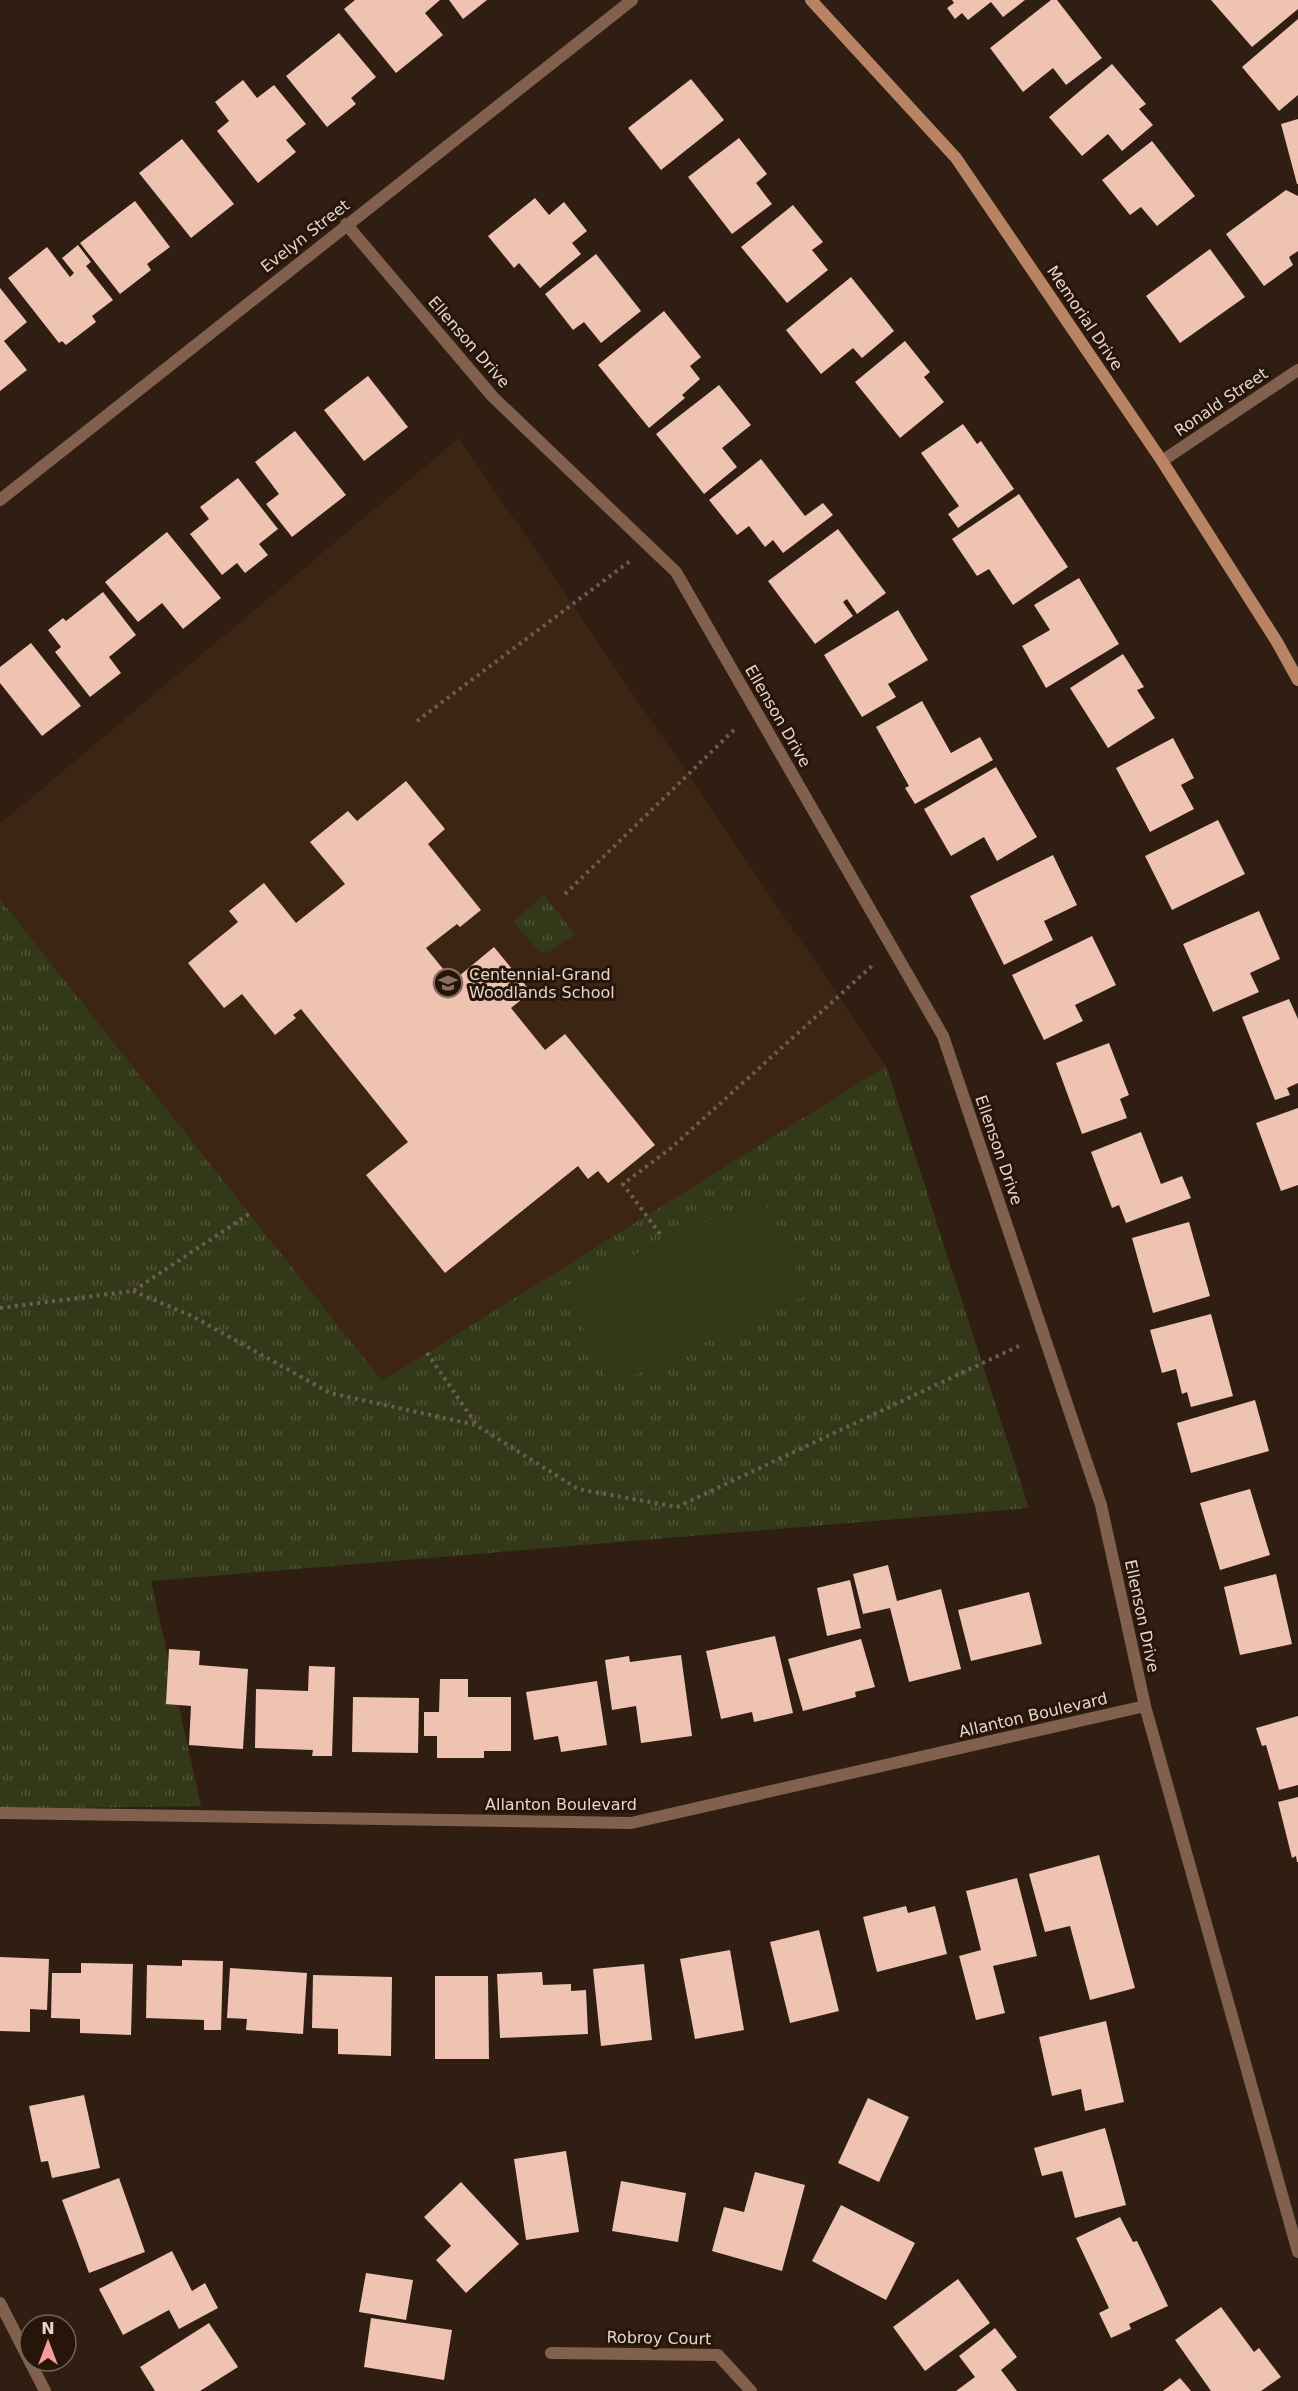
<svg xmlns="http://www.w3.org/2000/svg" width="1298" height="2391" font-family="'DejaVu Sans',sans-serif">
<style>
.built{fill:#3d2514}
.park{fill:url(#park-tufts)}
.garden{fill:#333918}
.building{fill:#eec3b2}
.lines{fill:none;stroke-linecap:round;stroke-linejoin:round}
.path{stroke:#6c5c51;stroke-width:4;stroke-dasharray:3 4.5;stroke-linecap:butt}
.street{stroke:#81614d;stroke-width:12}
.secondary{stroke:#b88464;stroke-width:12}
.labels{text-anchor:middle;dominant-baseline:central;stroke-width:6;stroke-linejoin:round;paint-order:stroke}
.street-label{font-size:16px;fill:#e3d6ce;stroke:#261508}
.poi-label{font-size:16px;fill:#e3d6ce;stroke:#261508;text-anchor:start}
</style>
<defs>
<pattern id="park-tufts" width="24" height="20" patternUnits="userSpaceOnUse" patternTransform="scale(1.5)"><rect width="24" height="20" fill="#333918"/><path d="M3 7l-1-3M5 7V3M7 7l1-3M15 17l-1-3M17 17v-4M19 17l1-3" fill="none" stroke="#505538"/></pattern>
</defs>
<rect width="100%" height="100%" fill="#301e12"/>
<!-- built -->
<polygon class="built" points="459,438 886,1066 382,1382 0,899 0,824"/>
<!-- park -->
<g class="park">
<polygon points="544,895 575,934 548,952 539,951 513,922"/>
<polygon points="0,899 382,1381 886,1066 1029,1508 151,1581 201,1806 0,1809"/>
</g>
<!-- garden -->
<polygon class="garden" points="762,1196 808,1295 610,1386 564,1287"/>
<!-- building -->
<g class="building">
<polygon points="355,0 440,0 425,13 443,35 396,73 344,9"/>
<polygon points="449,0 487,0 463,19"/>
<polygon points="952,0 1025,0 1003,17 991,2 968,20 962,13 955,19 947,8 954,3"/>
<polygon points="1051,0 1057,0 1102,58 1066,85 1053,68 1023,92 990,48"/>
<polygon points="1211,0 1298,0 1298,9 1252,47"/>
<polygon points="1298,19 1298,95 1279,111 1242,67"/>
<polygon points="339,33 376,77 351,98 356,104 327,127 286,76"/>
<polygon points="1112,64 1146,104 1139,109 1153,125 1122,151 1108,134 1082,156 1049,117"/>
<polygon points="691,79 724,120 661,170 628,128"/>
<polygon points="243,80 257,98 274,85 306,124 286,140 296,152 258,183 217,131 229,121 215,102"/>
<polygon points="1298,119 1298,184 1297,184 1281,124"/>
<polygon points="739,138 767,174 756,183 772,204 732,234 688,177"/>
<polygon points="182,139 234,204 191,238 139,173"/>
<polygon points="1152,141 1195,196 1157,226 1141,207 1130,215 1102,180"/>
<polygon points="1286,190 1298,196 1298,251 1289,257 1293,265 1264,286 1226,234"/>
<polygon points="535,198 549,215 564,202 587,231 572,243 581,254 540,288 519,263 514,268 488,236"/>
<polygon points="135,201 170,247 147,264 151,270 120,294 80,243"/>
<polygon points="793,205 823,242 812,250 828,270 787,303 741,247"/>
<polygon points="78,245 91,262 86,266 113,300 92,316 96,322 66,345 62,341 59,343 8,278 47,247 70,277 74,273 62,258"/>
<polygon points="1210,249 1245,297 1180,343 1146,296"/>
<polygon points="596,254 641,311 601,343 584,322 573,330 545,294"/>
<polygon points="851,277 894,331 862,358 853,348 821,374 786,330"/>
<polygon points="0,288 27,322 4,341 27,370 0,391"/>
<polygon points="664,311 701,357 690,366 700,379 682,395 685,398 649,428 598,365"/>
<polygon points="905,341 930,372 924,377 944,402 900,438 855,382"/>
<polygon points="368,376 408,427 364,461 324,410"/>
<polygon points="719,385 751,425 722,448 737,467 704,494 656,434"/>
<polygon points="963,424 977,444 981,441 1014,489 958,528 948,514 959,506 921,453"/>
<polygon points="295,431 346,495 292,537 266,504 279,494 255,462"/>
<polygon points="761,459 805,516 823,503 833,515 783,553 773,540 765,547 749,526 737,535 709,500"/>
<polygon points="238,478 278,529 259,544 268,555 245,573 237,563 222,575 190,534 209,519 200,507"/>
<polygon points="1019,494 1068,567 1013,605 989,569 977,576 952,539"/>
<polygon points="838,529 886,593 857,614 847,599 843,602 853,616 815,644 768,581"/>
<polygon points="167,532 221,598 183,629 162,603 138,622 105,582"/>
<polygon points="1079,578 1119,644 1046,688 1022,646 1050,630 1034,605"/>
<polygon points="103,592 136,635 109,657 121,673 90,697 55,652 61,647 48,630 63,618 66,621"/>
<polygon points="898,610 928,660 888,684 896,697 862,717 824,655"/>
<polygon points="31,643 81,706 42,736 0,683 0,667"/>
<polygon points="1123,654 1144,687 1137,690 1155,718 1108,748 1070,688"/>
<polygon points="922,701 951,753 980,737 993,760 915,804 905,788 909,786 876,727"/>
<polygon points="1173,738 1194,778 1181,785 1194,809 1150,832 1116,768"/>
<polygon points="996,767 1037,837 997,861 984,837 951,856 924,809"/>
<polygon points="406,781 445,829 428,844 481,910 460,927 457,924 426,948 453,981 494,947 531,992 511,1008 545,1050 565,1034 655,1145 608,1183 598,1171 588,1179 578,1166 445,1273 366,1175 408,1142 301,1009 293,1015 296,1018 275,1035 242,994 224,1008 188,963 238,922 229,911 264,883 296,923 345,884 310,842 348,811 357,821"/>
<polygon points="1218,820 1245,874 1172,910 1145,856"/>
<polygon points="1053,855 1077,905 1044,921 1053,940 1004,965 970,896"/>
<polygon points="1259,911 1280,959 1250,973 1259,992 1213,1012 1183,944"/>
<polygon points="1092,936 1116,985 1075,1005 1083,1021 1044,1040 1012,975"/>
<polygon points="1289,999 1298,1019 1298,1083 1287,1088 1290,1095 1275,1100 1242,1017"/>
<polygon points="1109,1043 1129,1095 1120,1099 1127,1118 1082,1134 1056,1063"/>
<polygon points="1298,1108 1298,1185 1281,1191 1256,1123"/>
<polygon points="1141,1132 1161,1184 1182,1176 1191,1198 1126,1223 1119,1205 1112,1208 1091,1152"/>
<polygon points="1189,1222 1210,1296 1153,1313 1132,1238"/>
<polygon points="1211,1314 1233,1396 1191,1407 1187,1392 1182,1394 1176,1369 1162,1373 1150,1330"/>
<polygon points="1255,1400 1269,1451 1191,1473 1177,1423"/>
<polygon points="1250,1489 1270,1555 1220,1570 1200,1503"/>
<polygon points="888,1565 897,1601 941,1589 961,1669 909,1682 890,1608 863,1614 853,1574"/>
<polygon points="1276,1574 1292,1644 1240,1655 1224,1587"/>
<polygon points="850,1580 861,1628 827,1636 817,1588"/>
<polygon points="1029,1592 1042,1644 971,1661 958,1610"/>
<polygon points="775,1636 793,1713 754,1722 752,1712 721,1719 706,1651"/>
<polygon points="861,1639 875,1687 855,1692 856,1697 803,1711 788,1659"/>
<polygon points="169,1649 200,1651 199,1665 248,1669 243,1749 189,1745 191,1706 166,1704"/>
<polygon points="681,1655 692,1736 641,1743 636,1706 612,1710 605,1660 629,1656 630,1662"/>
<polygon points="309,1666 335,1667 332,1756 312,1756 313,1750 255,1748 256,1689 308,1691"/>
<polygon points="440,1679 468,1679 468,1697 511,1697 511,1751 484,1751 484,1758 437,1758 437,1736 424,1736 424,1712 439,1712"/>
<polygon points="597,1681 607,1745 561,1752 558,1736 534,1740 526,1692"/>
<polygon points="353,1697 419,1698 418,1753 352,1752"/>
<polygon points="1298,1716 1298,1785 1279,1790 1266,1745 1262,1746 1256,1728"/>
<polygon points="1298,1797 1298,1862 1297,1862 1296,1856 1292,1858 1278,1802"/>
<polygon points="1099,1855 1135,1988 1090,2000 1070,1926 1045,1932 1029,1874"/>
<polygon points="1017,1878 1037,1956 993,1966 1005,2013 976,2020 959,1956 981,1950 966,1891"/>
<polygon points="906,1906 908,1913 935,1906 947,1954 877,1972 863,1917"/>
<polygon points="819,1930 839,2011 790,2023 770,1942"/>
<polygon points="730,1950 744,2030 695,2039 680,1959"/>
<polygon points="0,1957 49,1959 47,2010 30,2009 30,2032 0,2031"/>
<polygon points="182,1960 223,1961 221,2030 204,2030 204,2020 146,2018 147,1965 182,1966"/>
<polygon points="81,1963 133,1964 131,2035 80,2033 80,2019 51,2018 52,1973 81,1973"/>
<polygon points="644,1964 652,2040 601,2046 593,1969"/>
<polygon points="230,1968 307,1973 303,2034 246,2030 247,2019 227,2018"/>
<polygon points="542,1972 543,1985 571,1984 571,1991 586,1990 588,2034 500,2038 497,1974"/>
<polygon points="313,1975 392,1977 391,2056 338,2054 338,2029 312,2028"/>
<polygon points="435,1976 488,1976 489,2059 435,2059"/>
<polygon points="1106,2021 1124,2102 1085,2111 1081,2089 1052,2096 1039,2037"/>
<polygon points="84,2095 100,2168 52,2178 48,2161 41,2162 29,2106"/>
<polygon points="868,2098 909,2117 879,2182 838,2163"/>
<polygon points="1105,2128 1126,2205 1075,2218 1062,2171 1042,2176 1034,2148"/>
<polygon points="566,2151 579,2232 526,2240 514,2159"/>
<polygon points="755,2172 805,2185 782,2271 712,2251 724,2207 744,2212"/>
<polygon points="119,2178 145,2252 89,2273 62,2200"/>
<polygon points="621,2181 686,2193 678,2242 612,2231"/>
<polygon points="461,2182 519,2244 466,2293 436,2260 451,2246 424,2217"/>
<polygon points="841,2205 915,2243 886,2300 812,2261"/>
<polygon points="1120,2217 1133,2242 1137,2241 1168,2306 1129,2324 1131,2329 1111,2338 1099,2313 1109,2308 1076,2238"/>
<polygon points="172,2251 192,2291 205,2283 218,2308 179,2329 169,2310 123,2335 99,2289"/>
<polygon points="366,2273 413,2280 406,2320 359,2312"/>
<polygon points="958,2279 990,2323 925,2371 893,2327"/>
<polygon points="1221,2307 1254,2352 1259,2348 1281,2377 1261,2391 1211,2391 1175,2340"/>
<polygon points="371,2318 452,2330 444,2380 364,2367"/>
<polygon points="209,2323 238,2367 200,2391 155,2391 140,2367"/>
<polygon points="995,2328 1017,2357 1001,2370 1017,2391 956,2391 975,2377 959,2356"/>
<polygon points="1180,2378 1191,2391 1163,2391"/>
</g>
<g class="lines">
<!-- path -->
<g class="path">
<polyline points="417,721 630,561"/>
<polyline points="565,894 737,727"/>
<polyline points="660,1234 623,1184 671,1148 873,965"/>
<polyline points="133,1291 192,1316 330,1393 476,1425 578,1489 677,1507 1021,1345"/>
<polyline points="0,1308 133,1291 249,1214"/>
<polyline points="427,1353 476,1424"/>
</g>
<!-- street -->
<g class="street">
<polyline points="346,224 493,397 676,572 943,1036 1101,1505 1145,1706 1298,2252"/>
<polyline points="1162,461 1298,370"/>
<polyline points="0,500 632,0"/>
<polyline points="0,1813 631,1823 1145,1706"/>
<polyline points="0,2303 45,2391"/>
<polyline points="551,2353 718,2355 751,2391"/>
</g>
<!-- secondary -->
<polyline class="secondary" points="811,0 956,158 1162,461 1277,642 1298,680"/>
</g>
<!-- icons -->
<defs>
<g id="school-ring" transform="scale(1.5)"><circle r="9.5" fill="#261508" stroke="#8d6e63" stroke-width="1.5"/><path d="M0-5L7-2L0 1L-7-2ZM-4 1L0 2.5L4 1V4Q0 6-4 4Z" fill="#8d6e63"/></g>
</defs>
<g fill-rule="evenodd">
<use href="#school-ring" x="448" y="983"/>
</g>
<g class="labels">
<!-- street labels -->
<g class="street-label">
<text transform="translate(305 236) rotate(-38)">Evelyn Street</text>
<text transform="translate(1085 318) rotate(56)">Memorial Drive</text>
<text transform="translate(469 342) rotate(49)">Ellenson Drive</text>
<text transform="translate(1221 402) rotate(-34)">Ronald Street</text>
<text transform="translate(778 716) rotate(60)">Ellenson Drive</text>
<text transform="translate(999 1150) rotate(71)">Ellenson Drive</text>
<text transform="translate(1142 1616) rotate(78)">Ellenson Drive</text>
<text transform="translate(1033 1715) rotate(-13)">Allanton Boulevard</text>
<text x="561" y="1804">Allanton Boulevard</text>
<text transform="translate(659 2338) rotate(1)">Robroy Court</text>
</g>
<!-- poi labels -->
<g class="poi-label">
<text x="469" y="974">Centennial-Grand<tspan x="469" dy="18">Woodlands School</tspan></text>
</g>
</g>
<!-- north arrow -->
<g transform="translate(48 2343)"><circle r="28" fill="#261508" stroke="#726257" stroke-width="1.5"/>
<path d="M0-4.5L10 22L0 15L-10 22Z" fill="#f59b98"/>
<text y="-9" font-size="16" font-weight="bold" text-anchor="middle" fill="#e3d6ce">N</text>
</g>
</svg>
